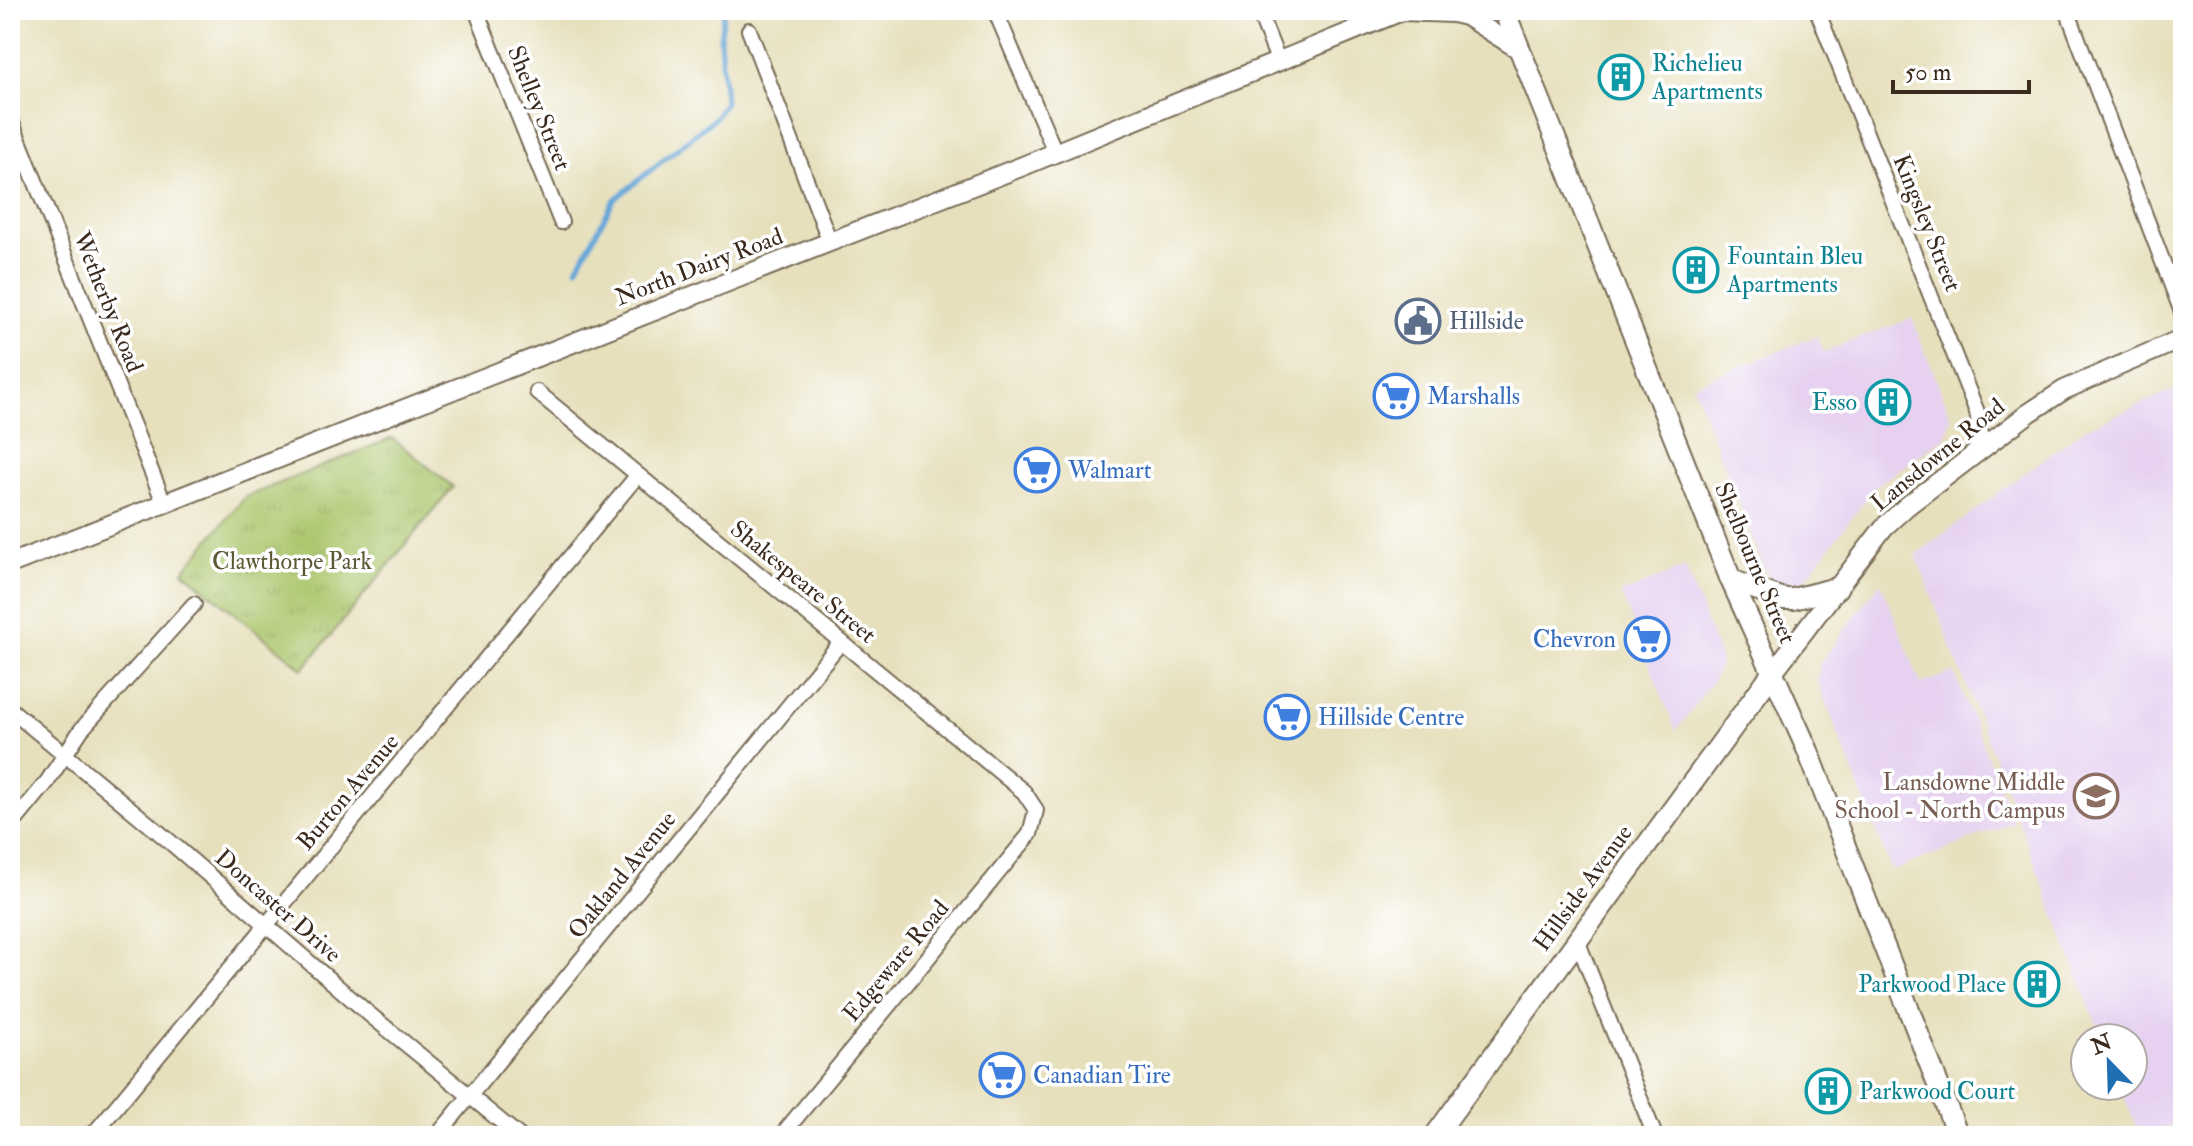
<svg xmlns="http://www.w3.org/2000/svg" width="2193" height="1146" font-family="'IM FELL Double Pica',serif">
<style>
.built{fill:#e6d2f0}
.park{fill:url(#park-tufts);stroke:#737845;stroke-width:2}
.lines{fill:none;stroke-linecap:round;stroke-linejoin:round}
.stream{stroke:#63a6d8;stroke-width:5}
.minor-casing{stroke:#776a56;stroke-width:18}
.tertiary-casing{stroke:#776a56;stroke-width:22}
.secondary-casing{stroke:#776a56;stroke-width:24}
.minor{stroke:#fff;stroke-width:14}
.tertiary{stroke:#fff;stroke-width:18}
.secondary{stroke:#fff;stroke-width:20}
.labels{text-anchor:middle;dominant-baseline:central;stroke-width:7;stroke-linejoin:round;paint-order:stroke}
.culture-label{font-size:24px;fill:#0d838f;stroke:#fff;text-anchor:start}
.street-label{font-size:24px;fill:#3b2a1e;stroke:#fff}
.service-label{font-size:24px;fill:#4e5e75;stroke:#fff;text-anchor:start}
.shop-label{font-size:24px;fill:#366cbe;stroke:#fff;text-anchor:start}
.park-label{font-size:24px;fill:#5d5935;stroke:#fff}
.education-label{font-size:24px;fill:#785e54;stroke:#fff;text-anchor:end}
</style>
<defs>
<pattern id="park-tufts" width="24" height="20" patternUnits="userSpaceOnUse" patternTransform="scale(2)"><rect width="24" height="20" fill="#abc66c"/><path d="M3 7l-1-3M5 7V3M7 7l1-3M15 17l-1-3M17 17v-4M19 17l1-3" fill="none" stroke="#94aa5d"/></pattern>
</defs>
<rect width="100%" height="100%" fill="#fff"/>
<filter id="ink" filterUnits="userSpaceOnUse"><feTurbulence type="fractalNoise" baseFrequency=".0125" numOctaves="2"/><feDisplacementMap in="SourceGraphic" scale="16" xChannelSelector="R" yChannelSelector="G"/><feConvolveMatrix kernelMatrix="1 2 1 2 8 2 1 2 1" color-interpolation-filters="sRGB"/></filter>
<filter id="wash" filterUnits="userSpaceOnUse"><feTurbulence type="fractalNoise" baseFrequency=".006" numOctaves="4" result="noise"/><feDisplacementMap in="SourceGraphic" scale="32" xChannelSelector="R" yChannelSelector="G"/><feGaussianBlur stdDeviation="1.8" result="paint"/><feColorMatrix in="noise" values="0 0 0 0 0 0 0 0 0 0 0 0 0 0 0 0 0 1.4 0 .05"/><feComposite in="paint" operator="in"/></filter>
<g filter="url(#wash)">
<rect width="100%" height="100%" fill="#e7e0bd"/>
<!-- built -->
<g class="built">
<polygon points="1912,318 1950,414 1951,420 1947,433 1944,438 1876,486 1806,578 1794,585 1780,585 1769,576 1765,570 1693,385 1817,336 1824,352"/>
<polygon points="2183,386 2183,1120 2148,1136 2140,1136 2120,1086 2133,1086 2133,1038 2102,1038 1916,555 2085,428"/>
<polygon points="1685,567 1721,661 1715,677 1676,731 1621,594"/>
<polygon points="1881,583 1921,684 1954,672 2014,822 1892,871 1817,680 1820,663 1878,585"/>
</g>
<!-- park -->
<polygon class="park" points="392,438 453,487 303,669 183,571 245,497"/>
<g class="lines">
<!-- stream -->
<polyline class="stream" points="577,268 614,200 715,118 725,102 720,39 724,10"/>
</g>
</g>
<g filter="url(#ink)">
<g class="lines">
<!-- minor casing -->
<g class="minor-casing">
<g id="minor">
<polyline points="476,10 561,222"/>
<polyline points="995,10 1055,152"/>
<polyline points="1258,10 1278,60"/>
<polyline points="1817,10 1977,412 1981,436 1974,454"/>
<polyline points="2067,10 2183,315"/>
<polyline points="749,30 830,242"/>
<polyline points="10,118 164,503"/>
<polyline points="537,392 1024,792 1036,810 1030,834 781,1136"/>
<polyline points="10,709 168,840 369,1014 519,1136"/>
<polyline points="10,827 47,782 81,730 194,604"/>
<polyline points="1577,940 1655,1136"/>
<polyline points="92,1136 637,476"/>
<polyline points="437,1136 841,642"/>
</g>
</g>
<!-- tertiary casing -->
<g class="tertiary-casing">
<g id="tertiary">
<polyline points="1402,11 1453,13 1466,16 1520,50"/>
<polyline points="10,564 1023,166 1404,10"/>
<polyline points="1773,672 1884,527 1907,506 2029,413 2064,390 2183,338"/>
</g>
</g>
<!-- secondary casing -->
<g class="secondary-casing">
<g id="secondary">
<polyline points="1504,10 1731,580 1808,751 1958,1136"/>
<polyline points="1731,580 1783,599 1793,599 1837,588"/>
<polyline points="1435,1136 1773,672"/>
</g>
</g>
<!-- minor -->
<use href="#minor" class="minor"/>
<!-- tertiary -->
<use href="#tertiary" class="tertiary"/>
<!-- secondary -->
<use href="#secondary" class="secondary"/>
</g>
</g>
<!-- icons -->
<defs>
<g id="building-ring" transform="scale(2.3)"><circle r="9.5" fill="#fff" stroke="#0f9aa8" stroke-width="1.5"/><path d="M-4-6H4V6H1V3H-1V6H-4ZM-2.5-4.3h1.7v1.8h-1.7ZM.8-4.3h1.7v1.8H.8ZM-2.5-1h1.7V.8h-1.7ZM.8-1h1.7V.8H.8Z" fill="#0f9aa8"/></g>
<g id="civic-ring" transform="scale(2.3)"><circle r="9.5" fill="#fff" stroke="#5c6f8a" stroke-width="1.5"/><path d="M-.6-6.5H3V-4.5H.6V-3L4-1V1h2V6H-6V1h2V-1L-.6-3ZM-1.2 2.5V6h2.4V2.5Z" fill="#5c6f8a"/></g>
<g id="supermarket-ring" transform="scale(2.3)"><circle r="9.5" fill="#fff" stroke="#3f7fe0" stroke-width="1.5"/><path d="M-6-5.5h2.5l.6 2H6L4.5 2H-2.5L-4.4-4H-6ZM-1.5 3.2a1.3 1.3 0 1 0 .1 0ZM3 3.2a1.3 1.3 0 1 0 .1 0Z" fill="#3f7fe0"/></g>
<g id="school-ring" transform="scale(2.3)"><circle r="9.5" fill="#fff" stroke="#8d6e63" stroke-width="1.5"/><path d="M0-5L7-2L0 1L-7-2ZM-4 1L0 2.5L4 1V4Q0 6-4 4Z" fill="#8d6e63"/></g>
</defs>
<g fill-rule="evenodd">
<use href="#building-ring" x="1621" y="77"/>
<use href="#building-ring" x="1696" y="270"/>
<use href="#civic-ring" x="1418" y="321"/>
<use href="#supermarket-ring" x="1396" y="396"/>
<use href="#building-ring" x="1888" y="402"/>
<use href="#supermarket-ring" x="1037" y="470"/>
<use href="#supermarket-ring" x="1647" y="639"/>
<use href="#supermarket-ring" x="1287" y="717"/>
<use href="#school-ring" x="2096" y="796"/>
<use href="#building-ring" x="2037" y="984"/>
<use href="#supermarket-ring" x="1002" y="1075"/>
<use href="#building-ring" x="1828" y="1091"/>
</g>
<g class="labels">
<!-- culture labels -->
<g class="culture-label">
<text x="1652" y="63">Richelieu<tspan x="1652" dy="28">Apartments</tspan></text>
<text x="1727" y="256">Fountain Bleu<tspan x="1727" dy="28">Apartments</tspan></text>
<text x="1857" y="402" text-anchor="end">Esso</text>
<text x="2006" y="984" text-anchor="end">Parkwood Place</text>
<text x="1859" y="1091">Parkwood Court</text>
</g>
<!-- street labels -->
<g class="street-label">
<text transform="translate(539 108) rotate(68)">Shelley Street</text>
<text transform="translate(1927 223) rotate(68)">Kingsley Street</text>
<text transform="translate(699 267) rotate(-21)">North Dairy Road</text>
<text transform="translate(108 302) rotate(68)">Wetherby Road</text>
<text transform="translate(1938 455) rotate(-39)">Lansdowne Road</text>
<text transform="translate(1755 563) rotate(67)">Shelbourne Street</text>
<text transform="translate(803 582) rotate(39)">Shakespeare Street</text>
<text transform="translate(348 792) rotate(-50)">Burton Avenue</text>
<text transform="translate(622 875) rotate(-51)">Oakland Avenue</text>
<text transform="translate(1583 888) rotate(-54)">Hillside Avenue</text>
<text transform="translate(278 906) rotate(41)">Doncaster Drive</text>
<text transform="translate(896 961) rotate(-50)">Edgeware Road</text>
</g>
<!-- service labels -->
<g class="service-label">
<text x="1449" y="321">Hillside</text>
</g>
<!-- shop labels -->
<g class="shop-label">
<text x="1427" y="396">Marshalls</text>
<text x="1068" y="470">Walmart</text>
<text x="1616" y="639" text-anchor="end">Chevron</text>
<text x="1318" y="717">Hillside Centre</text>
<text x="1033" y="1075">Canadian Tire</text>
</g>
<!-- park labels -->
<g class="park-label">
<text x="292" y="561">Clawthorpe Park</text>
</g>
<!-- education labels -->
<g class="education-label">
<text x="2065" y="782">Lansdowne Middle<tspan x="2065" dy="28">School - North Campus</tspan></text>
</g>
</g>
<!-- margin -->
<rect width="2193" height="1146" fill="none" stroke="#fff" stroke-width="40"/>
<!-- north arrow -->
<g transform="translate(2109 1062) rotate(337)"><circle r="38" fill="#ffffff" stroke="#b1aaa5" stroke-width="2"/>
<path d="M0-6L14 30L0 20L-14 30Z" fill="#1f6fb2"/>
<text y="-12" font-size="22" font-weight="bold" text-anchor="middle" fill="#3b2a1e">N</text>
</g>
<!-- scale -->
<path d="M1893 80v12h136v-12" fill="none" stroke="#3b2a1e" stroke-width="4"/>
<text x="1905" y="80" font-size="24" fill="#3b2a1e" stroke="#ffffff" stroke-width="6" paint-order="stroke">50 m</text>
</svg>
